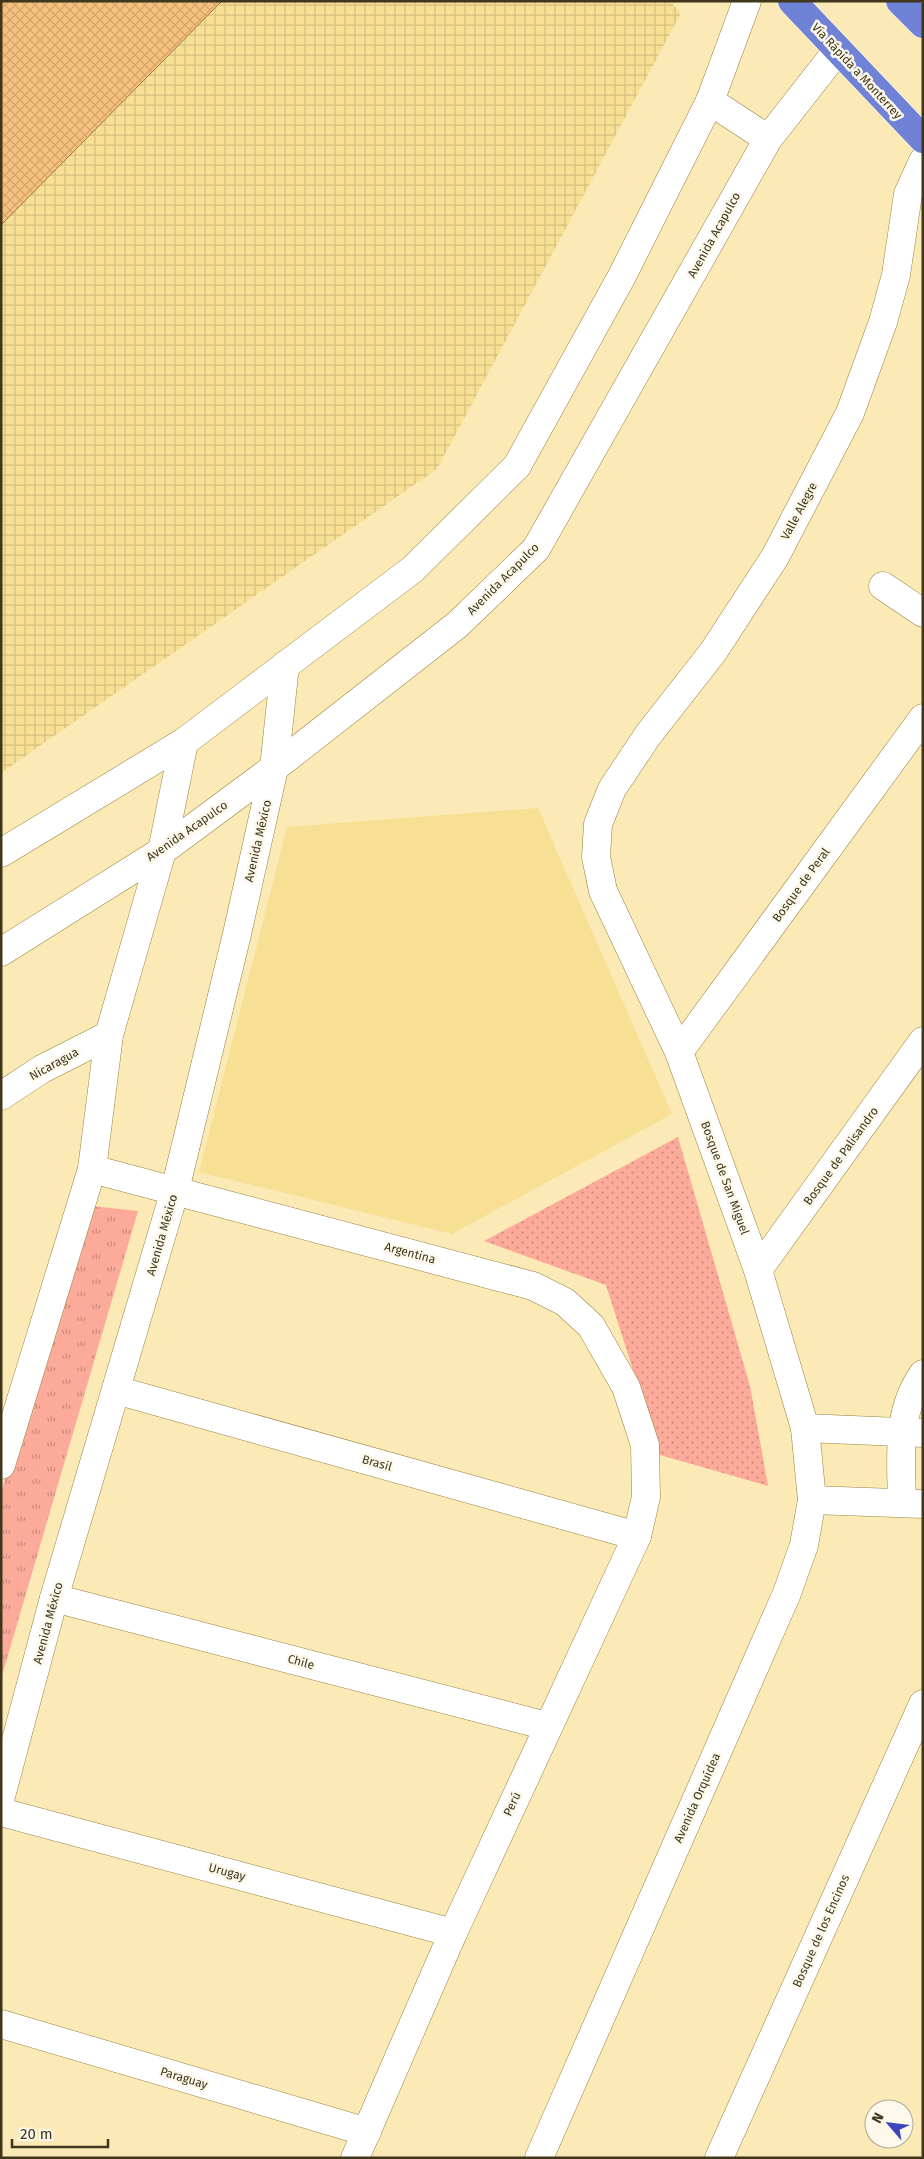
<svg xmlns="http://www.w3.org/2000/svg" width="924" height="2159" font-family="'Fira Sans',sans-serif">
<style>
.built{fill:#f7df93}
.industrial{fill:url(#industrial-grid)}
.grass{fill:url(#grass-tufts)}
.park{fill:url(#park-dots)}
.building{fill:url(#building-cross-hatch);stroke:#a37a43}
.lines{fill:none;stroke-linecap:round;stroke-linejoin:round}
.minor-casing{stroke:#988342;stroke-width:29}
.highway-casing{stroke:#fff;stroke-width:29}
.minor{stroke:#fff;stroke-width:28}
.highway{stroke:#6f82d5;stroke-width:28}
.labels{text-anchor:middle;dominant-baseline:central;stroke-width:5;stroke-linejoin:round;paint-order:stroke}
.street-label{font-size:12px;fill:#3f361b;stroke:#fcf8eb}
</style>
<defs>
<pattern id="industrial-grid" width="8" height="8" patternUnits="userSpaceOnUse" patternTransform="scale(1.25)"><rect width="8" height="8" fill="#f7df93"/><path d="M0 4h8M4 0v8" fill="none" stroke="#d5c07e"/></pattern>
<pattern id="grass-tufts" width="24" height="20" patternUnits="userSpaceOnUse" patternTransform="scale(1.25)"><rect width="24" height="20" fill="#fcaa99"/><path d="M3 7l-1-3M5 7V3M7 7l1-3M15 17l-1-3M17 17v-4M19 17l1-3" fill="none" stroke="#cd8b7c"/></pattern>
<pattern id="park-dots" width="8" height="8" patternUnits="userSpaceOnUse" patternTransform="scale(1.25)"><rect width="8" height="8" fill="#fcaa99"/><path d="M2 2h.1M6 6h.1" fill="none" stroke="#cd8b7c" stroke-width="1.8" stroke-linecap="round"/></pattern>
<pattern id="building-cross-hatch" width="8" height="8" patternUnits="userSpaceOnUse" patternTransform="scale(1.25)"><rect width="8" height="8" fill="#f6c17d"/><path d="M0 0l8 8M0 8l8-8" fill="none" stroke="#d4a66b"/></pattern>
</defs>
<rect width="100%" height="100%" fill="#fbeab5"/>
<!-- built -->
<polygon class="built" points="538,808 672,1114 452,1234 199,1172 287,827"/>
<!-- industrial -->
<polygon class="industrial" points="1,1 669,1 681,13 437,469 1,773"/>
<!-- grass -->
<polygon class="grass" points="83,1205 138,1211 1,1679 1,1493"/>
<!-- park -->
<polygon class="park" points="678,1137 750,1386 768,1486 660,1455 606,1285 484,1241"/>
<!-- building -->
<polygon class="building" points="1,1 222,1 1,225"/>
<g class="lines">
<!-- minor casing -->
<g class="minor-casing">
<g id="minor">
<polyline points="710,101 768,139"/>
<polyline points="883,586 923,613"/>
<polyline points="1,853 184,742 413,569 517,466 622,276 710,101 747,1"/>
<polyline points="1,952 162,851 274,768 457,625 536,549 768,139 837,51"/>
<polyline points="679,1052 923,718"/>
<polyline points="1,1096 42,1069 109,1035"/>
<polyline points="92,1169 533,1286 565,1302 591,1326 626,1387 645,1445 646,1497 637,1536 453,1933 355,2158"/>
<polyline points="758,1270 923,1041"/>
<polyline points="116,1390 637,1536"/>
<polyline points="805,1428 923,1433"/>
<polyline points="1,1465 92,1169 109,1035 162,851 184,742"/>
<polyline points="812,1500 923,1504"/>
<path d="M902 1502C901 1459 896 1412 923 1374"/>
<polyline points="54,1598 547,1726"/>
<polyline points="1,1796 54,1598 175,1190 237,934 274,768 285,665"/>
<polyline points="1,1812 453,1933"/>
<polyline points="1,2024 367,2132"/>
<polyline points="539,2158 787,1593 804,1545 812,1500 805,1428 758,1270 679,1052 603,891 596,857 598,824 612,789 648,735 713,652 775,557 850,413 883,322 896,275 908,194 923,161"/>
<polyline points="719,2158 923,1704"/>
</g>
</g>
<!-- highway casing -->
<g class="highway-casing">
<g id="highway">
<polyline points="792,1 923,139"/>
<polyline points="900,1 923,24"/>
</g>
</g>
<!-- minor -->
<use href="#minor" class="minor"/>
<!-- highway -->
<use href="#highway" class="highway"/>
</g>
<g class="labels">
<!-- street labels -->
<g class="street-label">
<text transform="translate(857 71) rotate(47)">Vía Rápida a Monterrey</text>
<text transform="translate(714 235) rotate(-61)">Avenida Acapulco</text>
<text transform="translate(799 511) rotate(-62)">Valle Alegre</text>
<text transform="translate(503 579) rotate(-45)">Avenida Acapulco</text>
<text transform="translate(187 831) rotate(-35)">Avenida Acapulco</text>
<text transform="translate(258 841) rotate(-77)">Avenida México</text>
<text transform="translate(801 885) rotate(-54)">Bosque de Peral</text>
<text transform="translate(54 1064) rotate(-29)">Nicaragua</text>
<text transform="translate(841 1156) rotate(-54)">Bosque de Palisandro</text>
<text transform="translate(725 1178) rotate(70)">Bosque de San Miguel</text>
<text transform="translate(162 1235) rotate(-74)">Avenida México</text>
<text transform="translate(410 1253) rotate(15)">Argentina</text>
<text transform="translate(377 1463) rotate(16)">Brasil</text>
<text transform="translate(48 1623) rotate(-75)">Avenida México</text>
<text transform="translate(301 1662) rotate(15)">Chile</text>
<text transform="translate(697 1798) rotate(-66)">Avenida Orquídea</text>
<text transform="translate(512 1804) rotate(-65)">Perú</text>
<text transform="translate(227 1872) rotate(15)">Urugay</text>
<text transform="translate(821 1931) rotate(-66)">Bosque de los Encinos</text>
<text transform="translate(184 2078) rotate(17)">Paraguay</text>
</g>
</g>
<!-- border -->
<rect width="924" height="2159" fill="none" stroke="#3f361b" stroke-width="5"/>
<!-- north arrow -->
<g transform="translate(889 2124) rotate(298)"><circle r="24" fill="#fcf8eb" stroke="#b0aa98"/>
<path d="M0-4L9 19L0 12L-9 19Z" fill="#3a47ba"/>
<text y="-8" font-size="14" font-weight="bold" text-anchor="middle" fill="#3f361b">N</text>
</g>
<!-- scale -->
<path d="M12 2139v8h96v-8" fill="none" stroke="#3f361b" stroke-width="2.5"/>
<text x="20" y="2139" font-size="15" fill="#3f361b" stroke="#fcf8eb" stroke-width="4" paint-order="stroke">20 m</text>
</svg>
